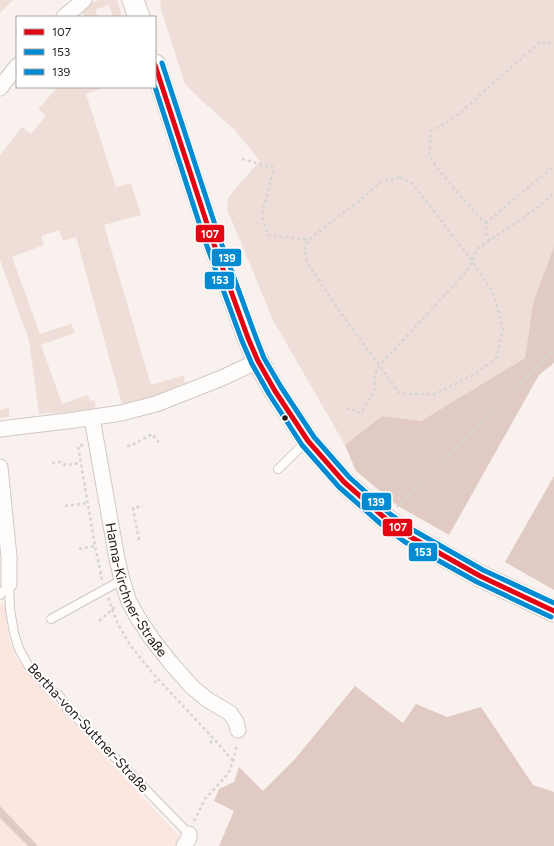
<svg xmlns="http://www.w3.org/2000/svg" width="554" height="846" font-family="Figtree,sans-serif">
<style>
.built{fill:#fbe7e0}
.green{fill:#efded7}
.forest{fill:#e0cac3}
.lines{fill:none;stroke-linecap:round;stroke-linejoin:round}
.lane-casing{stroke:#cfc8c5;stroke-width:10}
.street-casing{stroke:#cfc8c5;stroke-width:17}
.secondary-casing{stroke:#cfc8c5;stroke-width:23}
.path{stroke:#d7d5d4;stroke-width:2.5;stroke-dasharray:3 3;stroke-linecap:butt}
.lane{stroke:#fefdfc;stroke-width:8}
.street{stroke:#fefdfc;stroke-width:15}
.secondary{stroke:#fefdfc;stroke-width:21}
.bus-1-casing{stroke:#fff;stroke-width:8}
.bus-2-casing{stroke:#fff;stroke-width:8}
.bus-3-casing{stroke:#fff;stroke-width:8}
.bus-1{stroke:#e30513;stroke-width:5}
.bus-2{stroke:#008bd2;stroke-width:5}
.bus-3{stroke:#008bd2;stroke-width:5}
.bus-dot{fill:#201916;stroke:#fff;stroke-width:1.5}
.labels{text-anchor:middle;dominant-baseline:central;stroke-width:4;stroke-linejoin:round;paint-order:stroke}
.street-label{font-size:14px;fill:#201916;stroke:#fff}
.line-badge{stroke:#fff;stroke-width:1.5}
.badge-label{font-size:11px;text-anchor:middle;font-weight:bold;fill:#fff}
</style>
<rect width="100%" height="100%" fill="#f8f1ee"/>
<!-- built -->
<polygon class="built" points="4,601 9,640 16,658 63,712 180,837 174,846 0,846 0,605"/>
<!-- green -->
<g class="green">
<polygon points="0,0 13,0 0,13"/>
<polygon points="98,0 117,0 122,17 113,17 109,5 95,10 98,17 85,17 82,12 93,2"/>
<polygon points="160,0 554,0 554,246 533,303 525,358 421,421 382,416 345,445 273,320 227,209 228,198 235,189 260,161 234,129 201,100 185,84 161,9"/>
<polygon points="58,87 105,87 86,94 116,187 131,183 141,215 104,225 151,385 184,375 185,383 154,396 122,404 76,237 63,241 59,230 41,236 44,245 12,257 40,334 71,324 75,333 41,345 62,404 88,395 90,401 94,400 96,406 92,410 39,414 29,340 0,260 0,155 22,127 31,134 46,116 38,109"/>
<polygon points="8,408 9,411 9,417 0,418 0,410"/>
</g>
<!-- forest -->
<g class="forest">
<polygon points="554,246 554,363 539,375 449,535 398,506 356,471 345,445 382,416 421,421 525,358 533,303"/>
<polygon points="554,476 554,590 505,562"/>
<polygon points="355,686 403,723 416,704 447,717 481,707 533,785 554,792 554,846 219,846 234,811 214,801 219,789 234,782 239,767 263,791 295,759"/>
<polygon points="0,806 38,846 28,846 0,818"/>
</g>
<g class="lines">
<!-- lane casing -->
<g class="lane-casing">
<g id="lane">
<polyline points="278,469 307,441"/>
<polyline points="9,584 10,609 14,633 19,649 29,667 50,690 59,695 66,707 189,834"/>
<polyline points="0,595 9,584"/>
<polyline points="51,619 122,580"/>
</g>
</g>
<!-- street casing -->
<g class="street-casing">
<g id="street">
<polyline points="64,17 84,0"/>
<polyline points="0,88 17,66"/>
<path id="s1" d="M92 418 117 559 122 580 129 602 138 618 152 639 170 662 192 687 208 700 230 713 236 722 238 730"/>
<polyline points="0,429 75,420 121,413 156,404 222,378 258,361"/>
<polyline points="0,467 9,557 9,584"/>
<polyline points="184,846 189,838 189,834"/>
</g>
</g>
<!-- secondary casing -->
<g class="secondary-casing">
<g id="secondary">
<polyline points="133,0 139,17"/>
<polyline points="155,65 211,236 248,338 258,361 275,391 308,441 344,482 386,519 409,536 480,576 554,611"/>
</g>
</g>
<!-- path -->
<g class="path">
<polyline points="242,159 274,168 263,210 263,219 268,235 308,240"/>
<polygon points="400,177 413,184 472,261 494,294 503,330 497,357 477,373 435,394 400,394 341,313 308,264 304,249 308,240 364,197 382,181"/>
<polyline points="487,222 483,222 441,173 429,156 431,131 454,118 540,42 553,43 554,44"/>
<polyline points="490,241 486,234 487,222 554,166"/>
<polyline points="346,408 361,413 375,390 374,376 379,366 467,271 477,249 540,206 554,192"/>
<polyline points="83,445 78,446 95,546 102,580"/>
<polyline points="127,446 132,445 152,434 160,444"/>
<polyline points="52,463 61,462 65,465 81,463"/>
<polyline points="65,506 87,503"/>
<polyline points="397,507 554,349"/>
<polyline points="139,540 133,508 143,506"/>
<polyline points="79,549 95,546"/>
<polyline points="108,598 117,622 130,645 155,676 214,739 233,761"/>
<polyline points="99,621 116,606"/>
<polyline points="154,683 158,679"/>
<polyline points="210,743 214,739"/>
<polyline points="194,821 205,799 228,774 233,761 237,744"/>
</g>
<!-- lane -->
<use href="#lane" class="lane"/>
<!-- street -->
<use href="#street" class="street"/>
<!-- secondary -->
<use href="#secondary" class="secondary"/>
<!-- bus-1 casing -->
<g class="bus-1-casing">
<polyline id="bus-1" points="155,65 211,236 248,338 258,361 275,391 308,441 344,482 386,519 409,536 480,576 554,611"/>
</g>
<!-- bus-2 casing -->
<g class="bus-2-casing">
<polyline id="bus-2" points="155,87 204,238 242,341 252,364 269,394 302,445 339,487 381,524 405,542 477,582 551,617"/>
</g>
<!-- bus-3 casing -->
<g class="bus-3-casing">
<polyline id="bus-3" points="162,63 218,234 255,335 264,358 281,387 314,437 349,477 390,514 413,530 483,570 554,603"/>
</g>
<!-- bus-1 -->
<use href="#bus-1" class="bus-1"/>
<!-- bus-2 -->
<use href="#bus-2" class="bus-2"/>
<!-- bus-3 -->
<use href="#bus-3" class="bus-3"/>
</g>
<!-- markers -->
<circle class="bus-dot" cx="285" cy="418" r="3.5"/>
<g class="labels">
<!-- street labels -->
<g class="street-label">
<text stroke="none"><textPath href="#s1" startOffset="179">Hanna-Kirchner-Straße</textPath></text>
<text transform="translate(88 728) rotate(47)">Bertha-von-Suttner-Straße</text>
</g>
</g>
<g class="line-badge">
<rect x="195" y="224" width="30" height="19" rx="4" fill="#e30513"/>
<rect x="211" y="248" width="31" height="19" rx="4" fill="#008bd2"/>
<rect x="204" y="271" width="31" height="19" rx="4" fill="#008bd2"/>
<rect x="361" y="492" width="31" height="19" rx="4" fill="#008bd2"/>
<rect x="382" y="518" width="31" height="19" rx="4" fill="#e30513"/>
<rect x="408" y="542" width="30" height="20" rx="4" fill="#008bd2"/>
</g>
<g class="badge-label">
<text x="210" y="238">107</text>
<text x="227" y="262">139</text>
<text x="220" y="284">153</text>
<text x="376" y="506">139</text>
<text x="398" y="531">107</text>
<text x="423" y="556">153</text>
</g>
<!-- legend -->
<rect x="16" y="16" width="140" height="72" fill="#ffffff" stroke="#a6a3a2"/>
<rect x="24" y="29" width="20" height="6" fill="#e30513" stroke="#a6a3a2"/>
<text x="52" y="36" font-size="12" fill="#201916">107</text>
<rect x="24" y="49" width="20" height="6" fill="#008bd2" stroke="#a6a3a2"/>
<text x="52" y="56" font-size="12" fill="#201916">153</text>
<rect x="24" y="69" width="20" height="6" fill="#008bd2" stroke="#a6a3a2"/>
<text x="52" y="76" font-size="12" fill="#201916">139</text>
</svg>
